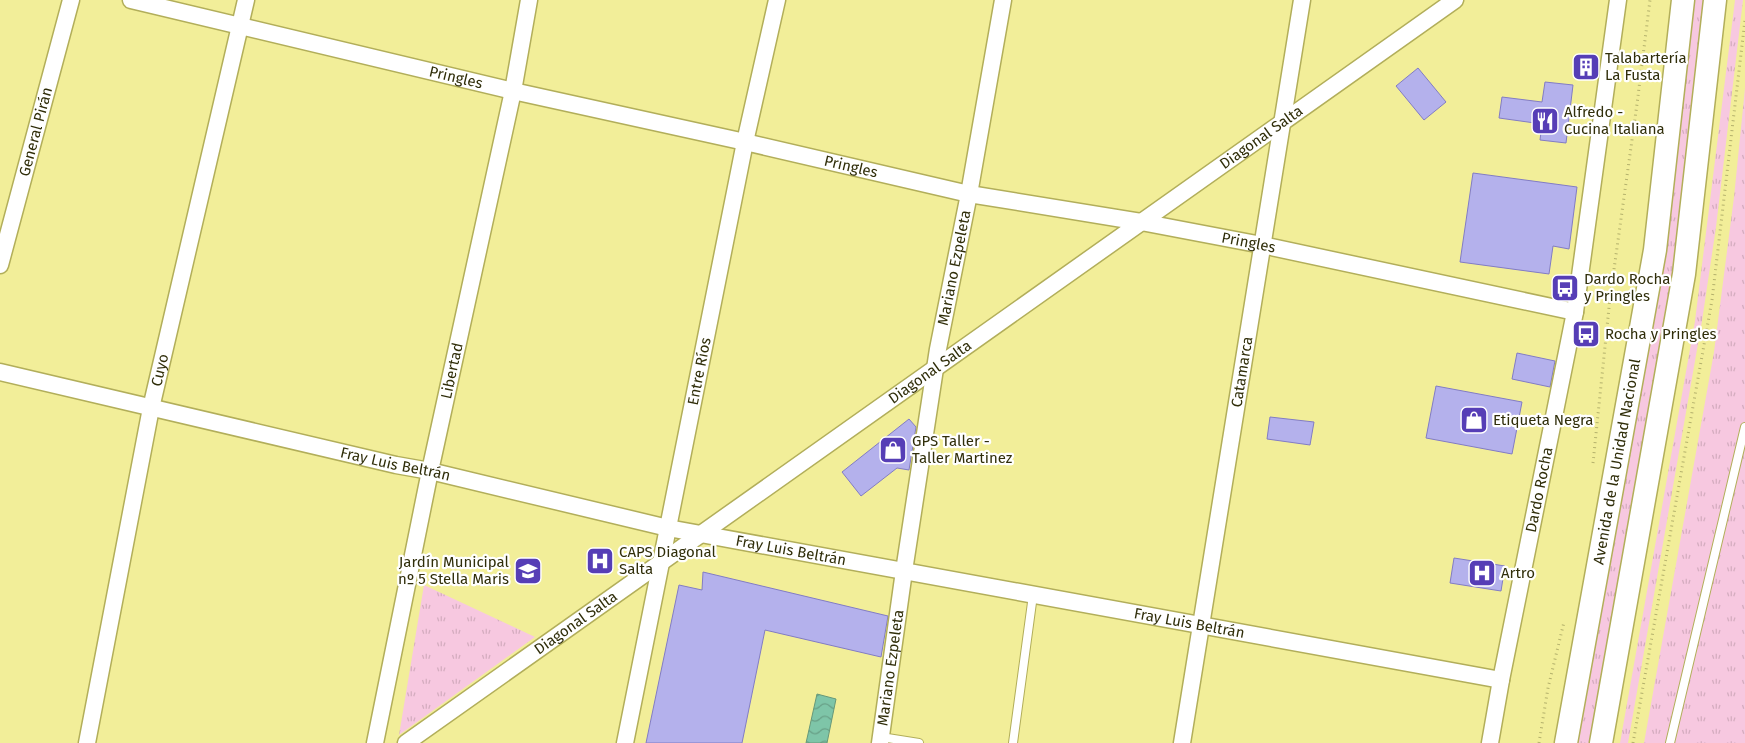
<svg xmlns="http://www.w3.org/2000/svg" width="1745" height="743" font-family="'Fira Sans',sans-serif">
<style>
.grass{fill:url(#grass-tufts)}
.water{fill:url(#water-waves);stroke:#679879}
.building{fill:#b4b1ec;stroke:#827cc4}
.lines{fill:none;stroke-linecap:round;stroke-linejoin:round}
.lane-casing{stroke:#b2ae5a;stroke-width:10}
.street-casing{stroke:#b2ae5a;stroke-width:19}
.secondary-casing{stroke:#b2ae5a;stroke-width:25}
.path{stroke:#b4b16c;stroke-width:3;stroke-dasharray:1 4;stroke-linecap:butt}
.lane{stroke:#fff;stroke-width:8}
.street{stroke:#fff;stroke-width:16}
.secondary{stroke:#fff;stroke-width:22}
.labels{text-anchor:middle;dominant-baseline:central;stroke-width:4.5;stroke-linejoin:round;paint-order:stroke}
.poi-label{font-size:15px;fill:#302e0a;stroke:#fff;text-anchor:start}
.street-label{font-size:15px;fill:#302e0a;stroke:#fff}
</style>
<defs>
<pattern id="grass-tufts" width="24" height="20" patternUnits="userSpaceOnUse" patternTransform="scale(1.25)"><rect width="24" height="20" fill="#f7c8e0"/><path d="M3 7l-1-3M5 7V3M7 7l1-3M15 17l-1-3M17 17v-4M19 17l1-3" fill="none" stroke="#d4acbf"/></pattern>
<pattern id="water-waves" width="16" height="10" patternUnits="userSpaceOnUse" patternTransform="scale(1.25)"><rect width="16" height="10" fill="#7ec5a8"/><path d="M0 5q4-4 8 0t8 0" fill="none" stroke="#68a087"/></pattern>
</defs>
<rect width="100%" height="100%" fill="#f2ee99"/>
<!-- grass -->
<g class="grass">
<polygon points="1691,0 1706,0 1678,240 1592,743 1577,743"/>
<polygon points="1735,0 1743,0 1716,227 1702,321 1628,743 1620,743 1695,321"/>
<polygon points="1745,88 1745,743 1644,743 1714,352 1734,197"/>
<polygon points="424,585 535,637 399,735"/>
</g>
<!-- water -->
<polygon class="water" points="817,694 836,699 827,743 806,743"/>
<!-- building -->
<g class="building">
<polygon points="1418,68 1446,102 1424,120 1396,86"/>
<polygon points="1545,82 1573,85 1566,143 1540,140 1542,124 1499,118 1502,97 1542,102"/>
<polygon points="1473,173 1577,187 1569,249 1553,246 1549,274 1460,262"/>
<polygon points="1517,353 1555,361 1550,387 1512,379"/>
<polygon points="1436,386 1522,402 1512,454 1426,438"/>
<polygon points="1270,417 1314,422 1310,445 1267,439"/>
<polygon points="909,419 916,427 909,470 897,468 861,496 842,472"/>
<polygon points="1454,558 1505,566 1501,591 1450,583"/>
<polygon points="703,572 888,616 881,657 765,630 742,743 646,743 679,585 702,590"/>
</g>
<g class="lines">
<!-- lane casing -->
<g class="lane-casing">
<g id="lane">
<polyline points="881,737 919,743"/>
<polyline points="1013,743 1033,595"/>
<polyline points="1670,743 1745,427"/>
</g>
</g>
<!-- street casing -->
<g class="street-casing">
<g id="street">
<path id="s1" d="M131 0 513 91 745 142 969 194 1141 222 1262 245 1575 312"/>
<path id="s2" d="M0 265 71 0"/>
<path id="s3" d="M0 372 396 465 430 471 668 528 1501 680"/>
<path id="s4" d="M87 743 151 408 246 0"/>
<path id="s5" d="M375 743 430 471 513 91 529 0"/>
<path id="s6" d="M406 743 1455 0"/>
<path id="s7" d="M625 743 745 142 777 0"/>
<path id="s8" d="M880 743 904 571 938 349 969 194 1003 0"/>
<path id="s9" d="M1182 743 1302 0"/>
<path id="s10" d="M1490 743 1501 680 1575 312 1618 0"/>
</g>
</g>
<!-- secondary casing -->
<g class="secondary-casing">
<g id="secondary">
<path id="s11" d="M1566 743 1655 250 1683 0"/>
<polyline points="1601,743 1684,274 1715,0"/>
</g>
</g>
<!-- path -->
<g class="path">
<polyline points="1593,463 1610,298 1637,104 1650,0"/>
<polyline points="1539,743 1548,688 1564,622"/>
<polyline points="1633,743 1712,300 1745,20"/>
</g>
<!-- lane -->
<use href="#lane" class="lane"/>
<!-- street -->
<use href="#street" class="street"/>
<!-- secondary -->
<use href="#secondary" class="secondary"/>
</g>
<!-- icons -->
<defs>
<g id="building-square" transform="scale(1.4375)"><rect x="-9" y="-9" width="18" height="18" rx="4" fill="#563eb6" stroke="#fff"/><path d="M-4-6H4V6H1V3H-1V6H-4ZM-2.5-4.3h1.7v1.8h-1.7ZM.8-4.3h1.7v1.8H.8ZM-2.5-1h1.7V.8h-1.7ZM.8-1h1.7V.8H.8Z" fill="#fff"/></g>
<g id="restaurant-square" transform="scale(1.4375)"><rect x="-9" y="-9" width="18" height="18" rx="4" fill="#563eb6" stroke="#fff"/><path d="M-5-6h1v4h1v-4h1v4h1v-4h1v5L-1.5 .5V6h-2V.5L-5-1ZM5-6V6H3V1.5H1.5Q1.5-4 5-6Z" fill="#fff"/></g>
<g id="bus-square" transform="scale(1.4375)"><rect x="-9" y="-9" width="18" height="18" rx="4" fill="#563eb6" stroke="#fff"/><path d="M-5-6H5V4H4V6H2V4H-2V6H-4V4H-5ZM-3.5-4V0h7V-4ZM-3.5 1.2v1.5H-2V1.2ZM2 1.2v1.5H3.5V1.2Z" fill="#fff"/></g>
<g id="shop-square" transform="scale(1.4375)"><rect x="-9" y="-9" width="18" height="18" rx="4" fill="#563eb6" stroke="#fff"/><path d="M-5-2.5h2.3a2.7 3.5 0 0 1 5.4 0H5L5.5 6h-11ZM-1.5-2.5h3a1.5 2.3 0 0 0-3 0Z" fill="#fff"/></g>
<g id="hospital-square" transform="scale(1.4375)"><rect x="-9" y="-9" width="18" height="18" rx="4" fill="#563eb6" stroke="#fff"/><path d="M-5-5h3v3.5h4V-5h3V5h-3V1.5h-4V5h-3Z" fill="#fff"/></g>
<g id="school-square" transform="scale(1.4375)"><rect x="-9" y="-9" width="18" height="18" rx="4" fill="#563eb6" stroke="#fff"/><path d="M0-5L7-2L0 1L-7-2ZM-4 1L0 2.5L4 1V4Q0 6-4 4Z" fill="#fff"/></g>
</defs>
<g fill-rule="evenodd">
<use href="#building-square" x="1586" y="67"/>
<use href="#restaurant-square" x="1545" y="121"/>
<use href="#bus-square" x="1565" y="288"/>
<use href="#bus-square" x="1586" y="334"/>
<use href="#shop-square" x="1474" y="420"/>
<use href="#shop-square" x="893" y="450"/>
<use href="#hospital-square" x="600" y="561"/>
<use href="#school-square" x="528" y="571"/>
<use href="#hospital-square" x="1482" y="573"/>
</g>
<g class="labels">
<!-- poi labels -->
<g class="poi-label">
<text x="1605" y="58">Talabartería<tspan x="1605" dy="17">La Fusta</tspan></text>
<text x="1564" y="112">Alfredo -<tspan x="1564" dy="17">Cucina Italiana</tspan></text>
<text x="1584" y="279">Dardo Rocha<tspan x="1584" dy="17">y Pringles</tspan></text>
<text x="1605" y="334">Rocha y Pringles</text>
<text x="1493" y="420">Etiqueta Negra</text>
<text x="912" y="441">GPS Taller -<tspan x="912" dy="17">Taller Martinez</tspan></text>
<text x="619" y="552">CAPS Diagonal<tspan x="619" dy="17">Salta</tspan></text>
<text x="509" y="562" text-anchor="end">Jardín Municipal<tspan x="509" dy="17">nº 5 Stella Maris</tspan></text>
<text x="1501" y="573">Artro</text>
</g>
<!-- street labels -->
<g class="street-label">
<text stroke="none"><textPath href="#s1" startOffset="334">Pringles</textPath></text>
<text stroke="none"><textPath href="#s2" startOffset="138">General Pirán</textPath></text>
<text stroke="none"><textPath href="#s6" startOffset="1048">Diagonal Salta</textPath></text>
<text stroke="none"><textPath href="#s1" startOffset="739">Pringles</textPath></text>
<text stroke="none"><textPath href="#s1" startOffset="1144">Pringles</textPath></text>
<text stroke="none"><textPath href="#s8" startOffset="481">Mariano Ezpeleta</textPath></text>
<text stroke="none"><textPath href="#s4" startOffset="380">Cuyo</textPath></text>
<text stroke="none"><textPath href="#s5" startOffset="380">Libertad</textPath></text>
<text stroke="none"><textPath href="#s7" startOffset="379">Entre Ríos</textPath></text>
<text stroke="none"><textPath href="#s9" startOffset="376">Catamarca</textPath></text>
<text stroke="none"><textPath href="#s6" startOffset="642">Diagonal Salta</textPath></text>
<text stroke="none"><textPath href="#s11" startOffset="286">Avenida de la Unidad Nacional</textPath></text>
<text stroke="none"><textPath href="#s3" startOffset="406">Fray Luis Beltrán</textPath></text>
<text stroke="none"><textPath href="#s10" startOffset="258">Dardo Rocha</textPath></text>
<text stroke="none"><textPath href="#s3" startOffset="811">Fray Luis Beltrán</textPath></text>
<text stroke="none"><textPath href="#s6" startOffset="208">Diagonal Salta</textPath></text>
<text stroke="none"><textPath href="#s3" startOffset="1216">Fray Luis Beltrán</textPath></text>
<text stroke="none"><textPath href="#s8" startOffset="76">Mariano Ezpeleta</textPath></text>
</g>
</g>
</svg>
